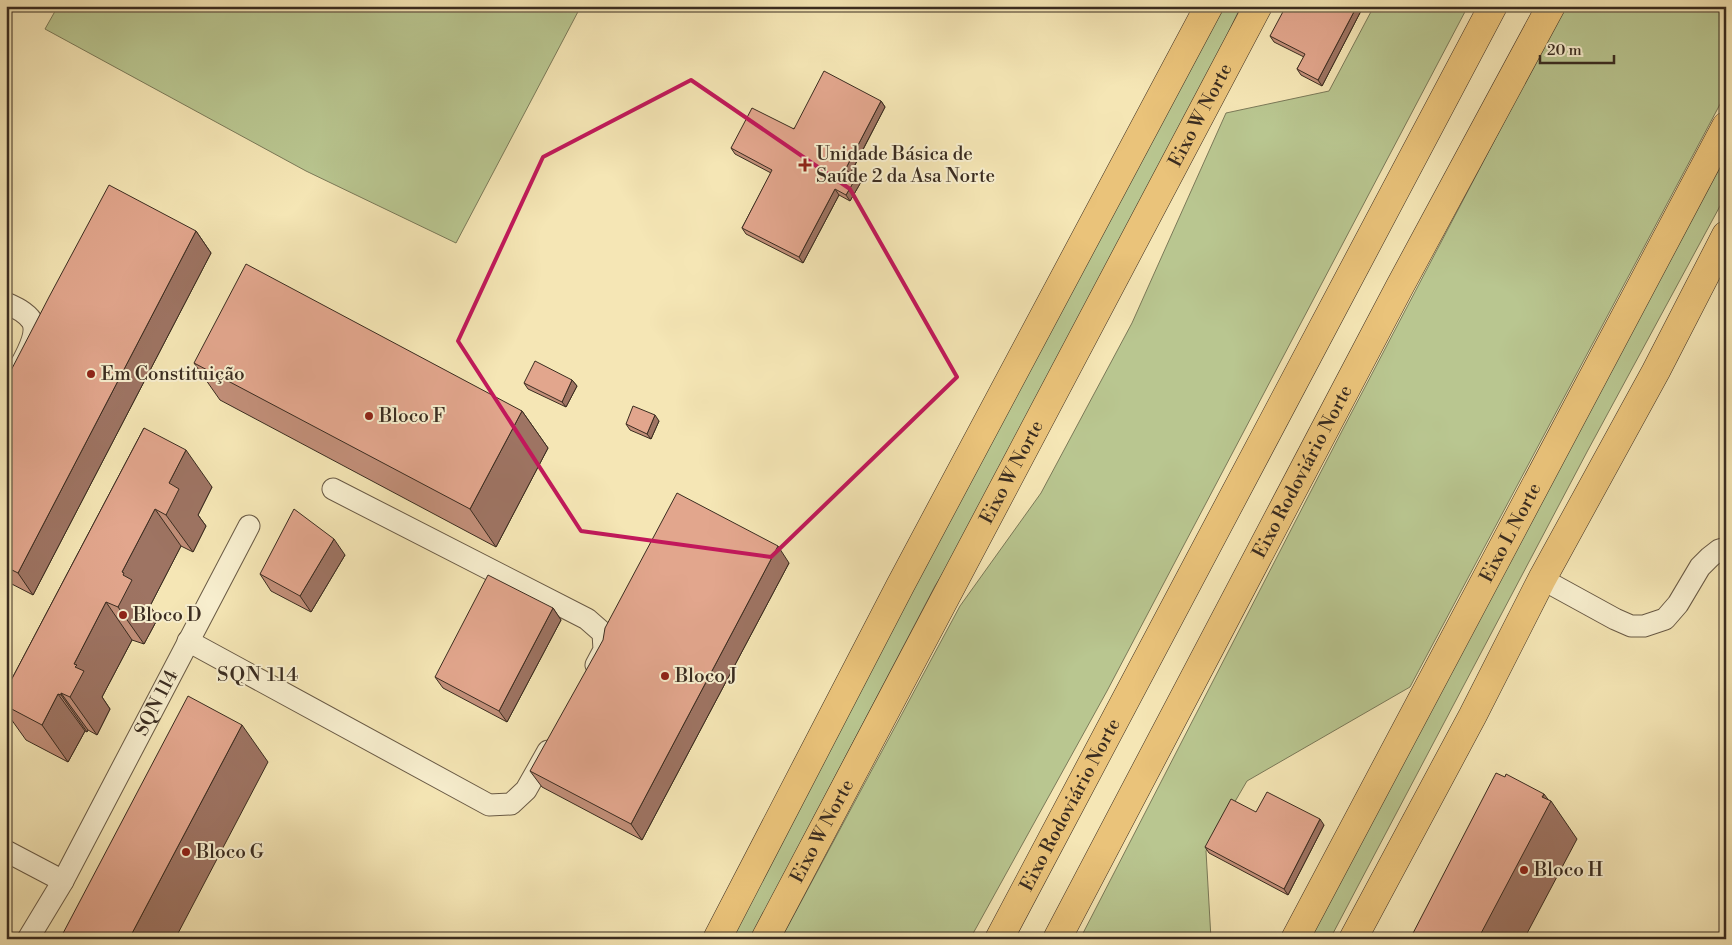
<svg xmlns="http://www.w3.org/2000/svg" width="1732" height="945" font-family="'Libre Bodoni',serif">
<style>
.green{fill:#b9c690;stroke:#7a7958}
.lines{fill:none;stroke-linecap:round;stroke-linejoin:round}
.minor-casing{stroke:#695a45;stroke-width:23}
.primary-casing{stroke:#3a2c20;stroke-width:29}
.trunk-casing{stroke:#3a2c20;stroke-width:29}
.minor{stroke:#f8efcf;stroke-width:21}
.primary{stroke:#eac37a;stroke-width:28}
.trunk{stroke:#eac37a;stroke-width:28}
.wall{fill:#c28f79;stroke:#3a2c20}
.shaded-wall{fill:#9e7463;stroke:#3a2c20}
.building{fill:#e2a68d;stroke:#3a2c20}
.marked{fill:none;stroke:#c2185b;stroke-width:4;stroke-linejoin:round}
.poi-dot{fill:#8f2418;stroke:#f8efcf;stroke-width:2}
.labels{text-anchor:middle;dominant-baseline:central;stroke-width:4;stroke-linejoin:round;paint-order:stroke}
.street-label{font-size:19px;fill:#3a2c20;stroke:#f8efcf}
.poi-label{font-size:19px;fill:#3a2c20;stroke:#f8efcf;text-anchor:start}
.neighbourhood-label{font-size:20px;letter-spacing:1px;fill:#3a2c20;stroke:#f8efcf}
</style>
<rect width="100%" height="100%" fill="#f5e6b5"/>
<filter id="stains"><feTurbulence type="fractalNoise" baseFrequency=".004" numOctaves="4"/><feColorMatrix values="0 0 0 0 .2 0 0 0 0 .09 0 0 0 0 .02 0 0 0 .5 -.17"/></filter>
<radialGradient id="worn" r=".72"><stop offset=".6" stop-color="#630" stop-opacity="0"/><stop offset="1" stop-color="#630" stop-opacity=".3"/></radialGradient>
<!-- green -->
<g class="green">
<polygon points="58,6 581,6 456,243 306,171 45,29"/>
<polygon points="1219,6 1241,6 1189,115 994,491 935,586 750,939 729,939"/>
<polygon points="1374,6 1468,6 1107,691 970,939 781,939 960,606 1041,493 1132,323 1226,113 1329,91"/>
<polygon points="1565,6 1726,6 1726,93 1410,687 1247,781 1206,851 1211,939 1080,939 1343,429"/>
<polygon points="1726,152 1726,195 1588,450 1330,939 1307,939"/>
</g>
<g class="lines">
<!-- minor casing -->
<g class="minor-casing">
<g id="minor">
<path d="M6 303C15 307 26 312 32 321 41 337 14 376 6 390"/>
<polyline points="333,489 587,619 603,633 604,650 596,665"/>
<polyline points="1542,579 1615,619 1631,626 1644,626 1665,619 1678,604 1700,567 1710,557 1719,550 1726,548"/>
<polyline points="188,641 489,805 511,804 526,790 548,751"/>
<polyline points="6,851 63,881"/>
<path id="s1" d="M28 939 63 881 249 526"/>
</g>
</g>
<!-- primary casing -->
<g class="primary-casing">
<g id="primary">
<polyline points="717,939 900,586 1209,6"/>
<path id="s2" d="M765 939 1258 6"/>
<path id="s3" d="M1295 939 1726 126"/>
<polyline points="1353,939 1473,715 1542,579 1656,371 1726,235"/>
</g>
</g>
<!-- trunk casing -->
<g class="trunk-casing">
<g id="trunk">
<path id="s4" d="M999 939 1493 6"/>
<path id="s5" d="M1057 939 1399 288 1551 6"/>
</g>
</g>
<!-- minor -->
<use href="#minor" class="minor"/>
<!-- primary -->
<use href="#primary" class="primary"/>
<!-- trunk -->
<use href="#trunk" class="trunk"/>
</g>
<!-- wall -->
<g class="wall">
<polygon points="1363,7 1322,86 1301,75 1297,69 1304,57 1274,42 1270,36"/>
<polygon points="881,101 885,107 851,173 861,182 850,201 839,195 803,263 746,234 742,228 771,173 735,154 731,148"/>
<polygon points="196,231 211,253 33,595 6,581 6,380"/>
<polygon points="194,363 522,411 548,448 496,547 220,400"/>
<polygon points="572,380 577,386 566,407 528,389 524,383"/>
<polygon points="659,421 651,439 630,430 626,424"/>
<polygon points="144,428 212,487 198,515 206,526 193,552 181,546 150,606 158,618 144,644 132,640 102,697 110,709 97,735 88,730 87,732 85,731 68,762 26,740 6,712 6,690"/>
<polygon points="345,555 311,612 271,591 260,574"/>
<polygon points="789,563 642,840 542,787 530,771"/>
<polygon points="553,608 561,620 507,722 443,688 435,677"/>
<polygon points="1256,812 1324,825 1288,895 1209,853 1205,847"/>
</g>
<!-- shaded-wall -->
<g class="shaded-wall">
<polygon points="1357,6 1363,6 1363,7 1322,86 1318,80"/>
<polygon points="881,101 885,107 849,176 845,170"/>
<polygon points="857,176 861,182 850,201 846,195"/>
<polygon points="835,189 839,195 803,263 799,257"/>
<polygon points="196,231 211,253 33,595 18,573"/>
<polygon points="572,380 577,386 566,407 562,402"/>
<polygon points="522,411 548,448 496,547 470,509"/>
<polygon points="655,415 659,421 651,439 647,434"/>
<polygon points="186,450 212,487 198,515 206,526 193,552 166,515 169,483"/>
<polygon points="155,509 181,546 150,606 158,618 144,644 118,607 123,575 122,572"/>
<polygon points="334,539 345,555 311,612 300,596"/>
<polygon points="778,546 789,563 642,840 631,824"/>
<polygon points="106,602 132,640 102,697 110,709 97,735 70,697 75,667 74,664"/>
<polygon points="553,608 561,620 507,722 499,711"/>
<polygon points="61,693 88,730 87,732 61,695"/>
<polygon points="58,694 85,731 68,762 42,725"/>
<polygon points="242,725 268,762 175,939 129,939"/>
<polygon points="1544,794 1550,802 1551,801 1577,839 1524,939 1478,939"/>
<polygon points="1320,819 1324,825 1288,895 1284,889"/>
</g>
<!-- building -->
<g class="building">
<polygon points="1286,6 1357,6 1318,80 1297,69 1305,54 1270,36"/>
<polygon points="824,71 881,101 845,170 857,176 846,195 835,189 799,257 742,228 772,170 731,148 752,108 794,129"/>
<polygon points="109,185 196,231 18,573 6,567 6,380 49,297"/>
<polygon points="246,264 522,411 470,509 194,363"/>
<polygon points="535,361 572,380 562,402 524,383"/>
<polygon points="633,406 655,415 647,434 626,424"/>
<polygon points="144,428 186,450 169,483 179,489 166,515 155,509 122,572 124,573 123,575 132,580 118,607 106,602 74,664 77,665 75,667 84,671 70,697 61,693 61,695 58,694 42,725 6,706 6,690"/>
<polygon points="677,493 778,546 631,824 530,771 603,640 605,628"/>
<polygon points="294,509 334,539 300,596 260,574"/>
<polygon points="488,575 553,608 499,711 435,677"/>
<polygon points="188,696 242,725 129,939 60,939"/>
<polygon points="1496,773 1505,777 1506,774 1544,794 1542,797 1551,801 1478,939 1410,939"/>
<polygon points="1267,792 1320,819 1284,889 1205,847 1231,799 1256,812"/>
</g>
<!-- marked area -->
<path class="marked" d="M691 80 850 189 957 377 771 557 581 531 458 341 543 157Z"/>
<!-- markers -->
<g class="poi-dot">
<path d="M802.5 157.5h5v5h5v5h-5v5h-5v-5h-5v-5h5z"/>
<circle cx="91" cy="374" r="5"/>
<circle cx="369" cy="416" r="5"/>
<circle cx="123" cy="615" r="5"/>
<circle cx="665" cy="676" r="5"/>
<circle cx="186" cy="852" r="5"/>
<circle cx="1524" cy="870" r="5"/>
</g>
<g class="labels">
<!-- street labels -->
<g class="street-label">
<text stroke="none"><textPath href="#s2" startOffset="932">Eixo W Norte</textPath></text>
<text stroke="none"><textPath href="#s2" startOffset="528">Eixo W Norte</textPath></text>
<text stroke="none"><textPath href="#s5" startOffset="528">Eixo Rodoviário Norte</textPath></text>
<text stroke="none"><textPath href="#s3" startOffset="460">Eixo L Norte</textPath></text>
<text stroke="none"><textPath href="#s1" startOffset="269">SQN 114</textPath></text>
<text stroke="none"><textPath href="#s4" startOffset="152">Eixo Rodoviário Norte</textPath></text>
<text stroke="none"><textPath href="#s2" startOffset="122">Eixo W Norte</textPath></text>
</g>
<!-- poi labels -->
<g class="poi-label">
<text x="816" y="154">Unidade Básica de<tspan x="816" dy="22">Saúde 2 da Asa Norte</tspan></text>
<text x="101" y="374">Em Constituição</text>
<text x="379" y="416">Bloco F</text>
<text x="133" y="615">Bloco D</text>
<text x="675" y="676">Bloco J</text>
<text x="196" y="852">Bloco G</text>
<text x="1534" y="870">Bloco H</text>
</g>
<!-- neighbourhood labels -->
<g class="neighbourhood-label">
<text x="258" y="675">SQN 114</text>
</g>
</g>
<!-- margin -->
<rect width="1732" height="945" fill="none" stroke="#f5e6b5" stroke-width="25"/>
<rect x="8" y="8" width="1717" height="930" fill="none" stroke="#3a2c20" stroke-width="2.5"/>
<rect x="12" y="12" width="1707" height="920" fill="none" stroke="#3a2c20"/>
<!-- scale -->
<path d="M1540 55v8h74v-8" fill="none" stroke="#3a2c20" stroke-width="2.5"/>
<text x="1547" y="55" font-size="15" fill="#3a2c20" stroke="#f8efcf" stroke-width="4" paint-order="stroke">20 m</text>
<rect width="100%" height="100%" filter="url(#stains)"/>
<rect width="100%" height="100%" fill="url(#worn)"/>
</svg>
